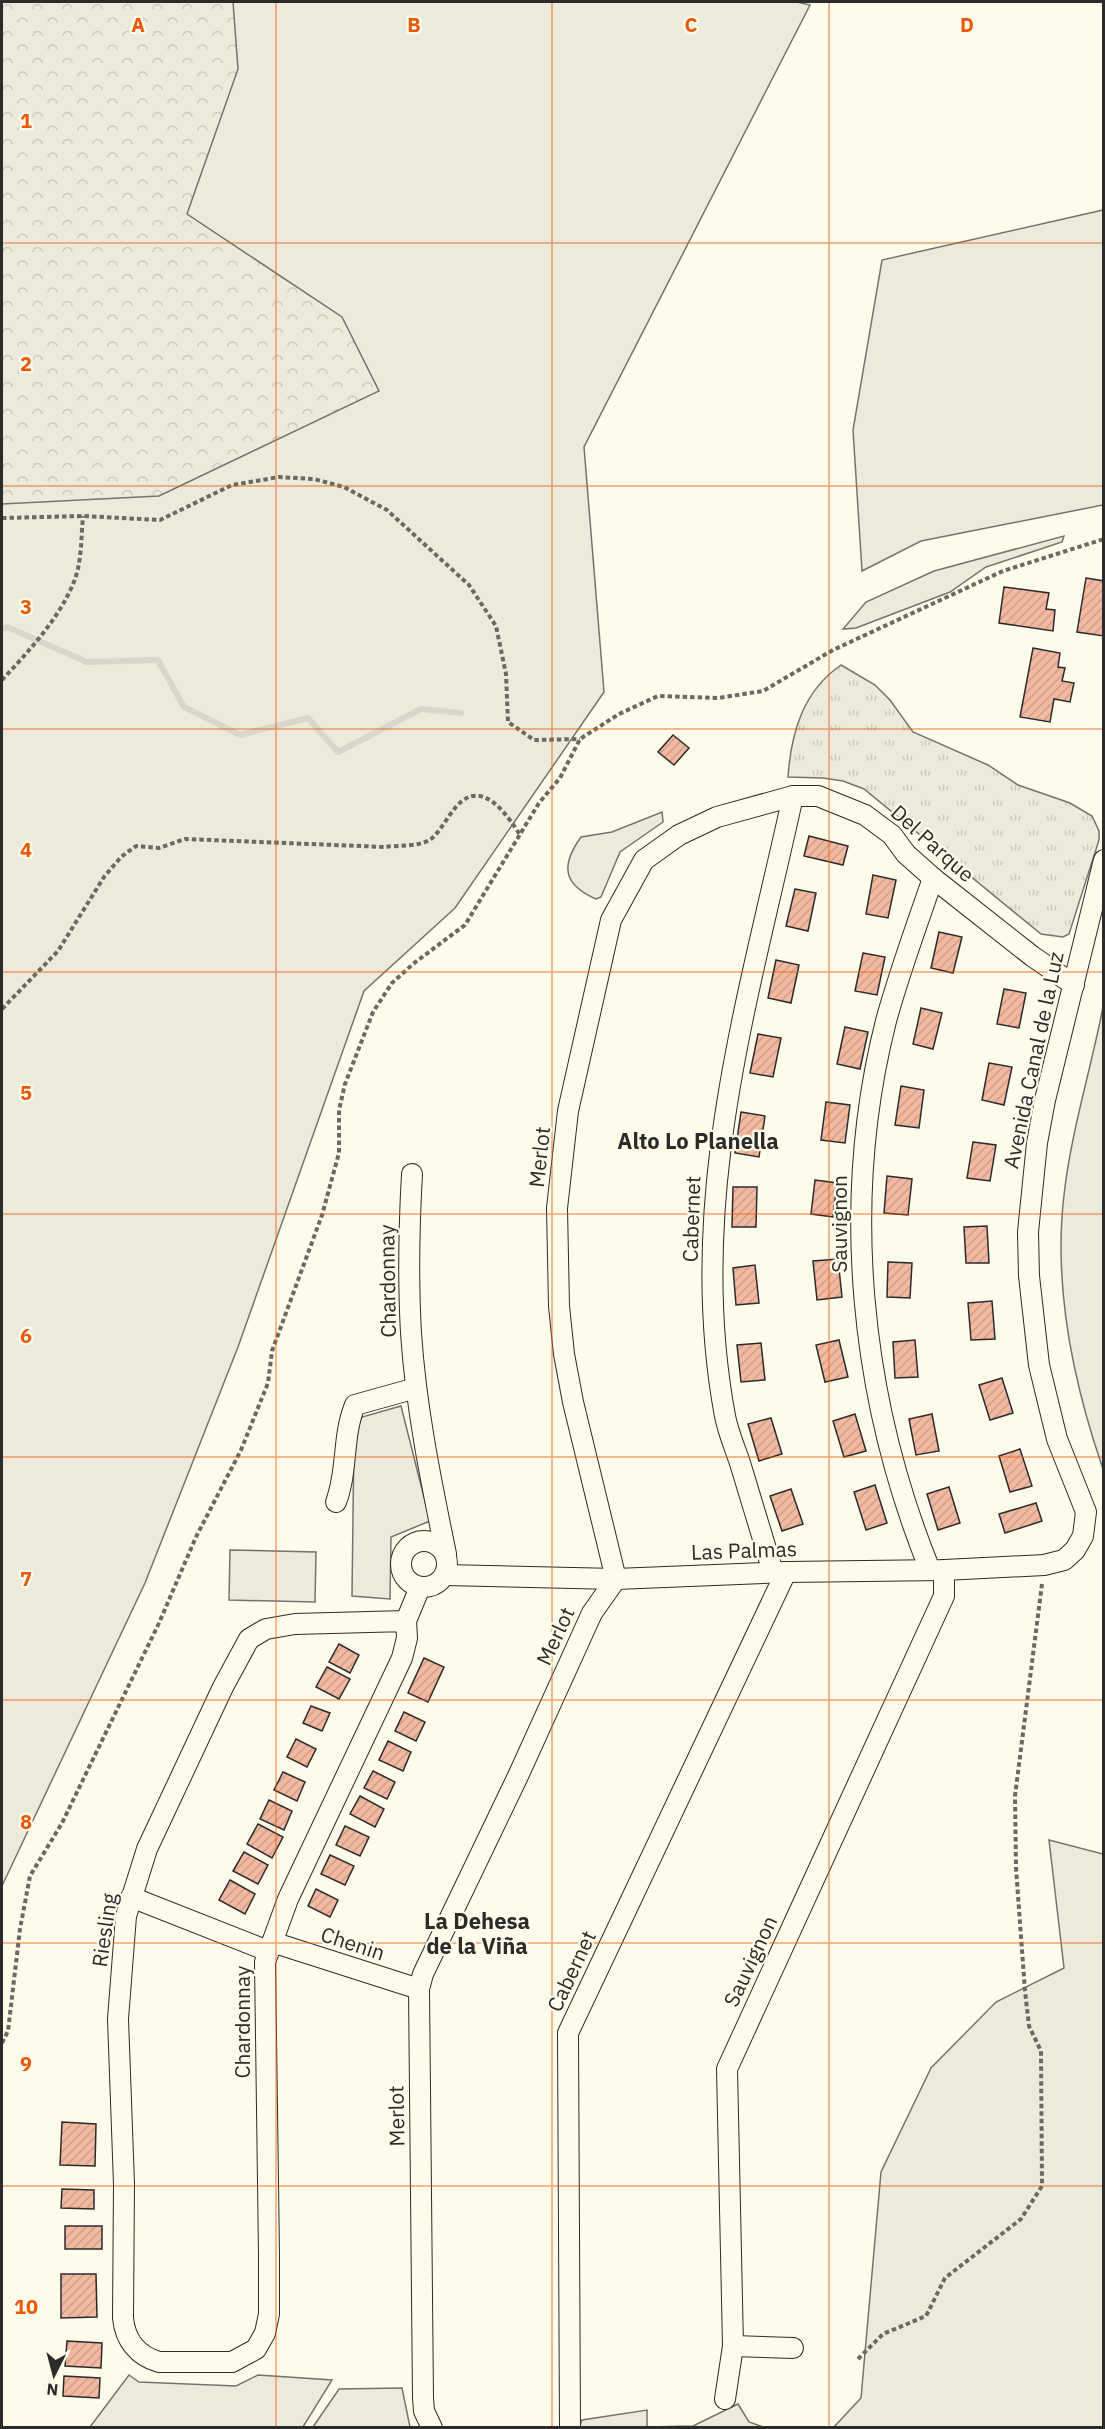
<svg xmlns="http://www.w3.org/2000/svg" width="1105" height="2429" font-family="'IBM Plex Sans',sans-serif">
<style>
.grass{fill:#ecebdb;stroke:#74746e;stroke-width:1.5}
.forest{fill:url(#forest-crowns);stroke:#74746e;stroke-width:1.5}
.park{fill:url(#park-tufts);stroke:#74746e;stroke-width:1.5}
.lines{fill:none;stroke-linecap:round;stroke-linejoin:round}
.stream{stroke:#d8d7c9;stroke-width:6}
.building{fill:url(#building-hatch);stroke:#2b2b2b;stroke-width:1.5}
.minor-casing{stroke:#2b2b2b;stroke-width:22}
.path{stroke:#6a6964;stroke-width:4;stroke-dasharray:4.5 3;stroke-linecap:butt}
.minor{stroke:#fdfbea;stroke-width:20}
.grid{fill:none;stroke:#e8590c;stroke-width:1.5;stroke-opacity:0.55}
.labels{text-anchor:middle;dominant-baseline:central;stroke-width:4.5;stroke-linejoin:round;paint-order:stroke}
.street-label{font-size:21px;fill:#2b2b2b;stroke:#fdfbea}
.neighbourhood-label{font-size:22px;font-weight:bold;fill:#2b2b2b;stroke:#fdfbea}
.grid-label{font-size:20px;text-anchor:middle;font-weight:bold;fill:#e8590c;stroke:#fdfbea;stroke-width:4.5;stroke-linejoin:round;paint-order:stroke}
</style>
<defs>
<pattern id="forest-crowns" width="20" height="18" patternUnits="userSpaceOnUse" patternTransform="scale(1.5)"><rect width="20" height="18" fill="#ecebdb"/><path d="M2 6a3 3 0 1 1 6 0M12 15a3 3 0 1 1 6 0" fill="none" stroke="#cbcabc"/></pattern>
<pattern id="park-tufts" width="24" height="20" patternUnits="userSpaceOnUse" patternTransform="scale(1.5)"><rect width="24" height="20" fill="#ecebdb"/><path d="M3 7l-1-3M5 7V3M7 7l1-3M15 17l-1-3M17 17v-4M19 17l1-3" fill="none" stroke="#cbcabc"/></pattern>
<pattern id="building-hatch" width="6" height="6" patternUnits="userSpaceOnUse" patternTransform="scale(1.5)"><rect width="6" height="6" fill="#f2b8a0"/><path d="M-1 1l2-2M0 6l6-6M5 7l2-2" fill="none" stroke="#d09e8a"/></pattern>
</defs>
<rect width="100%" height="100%" fill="#fdfbea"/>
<!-- grass -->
<g class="grass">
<polygon points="2,2 797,2 810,5 584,447 604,692 455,908 364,991 238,1347 145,1583 2,1886"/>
<polygon points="1103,210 1103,505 921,541 862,571 853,430 882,260"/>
<polygon points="1064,536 1062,542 986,567 950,592 856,628 843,629 866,602 934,571"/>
<path d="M662 812 663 822 620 852 601 897 596 899C562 884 561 865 581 837L612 832Z"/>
<path d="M1103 1007 1104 1469H1103C1073 1382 1053 1288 1064 1195 1071 1132 1091 1069 1103 1007Z"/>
<polygon points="401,1406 430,1521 391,1537 390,1599 352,1596 354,1437 362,1417"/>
<polygon points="230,1550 316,1552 315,1602 229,1600"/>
<polygon points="1049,1840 1103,1854 1103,2427 834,2427 861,2398 881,2172 931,2068 996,2002 1064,1968"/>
<polygon points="129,2375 139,2382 236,2386 258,2375 332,2380 303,2427 90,2427"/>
<polygon points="402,2388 410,2427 313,2427 339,2389"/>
<polygon points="738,2404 749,2422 763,2427 579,2428 582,2420 647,2410 647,2427 693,2426"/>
</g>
<!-- forest -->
<polygon class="forest" points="2,2 233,2 238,69 187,214 342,317 379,391 159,496 2,504"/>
<!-- park -->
<path class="park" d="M841 665 875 685 890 700 913 732 988 765 1018 785 1070 803 1092 816 1099 831V840L1069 934 1063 937 1041 934 864 789 843 781 823 778 788 777C791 733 803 691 841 665Z"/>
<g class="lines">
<!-- stream -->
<polyline class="stream" points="2,629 7,627 87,662 158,660 184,707 240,735 308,718 338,752 421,709 461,713"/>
</g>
<!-- building -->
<g class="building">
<polygon points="1086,578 1104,581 1104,636 1077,632"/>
<polygon points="1004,587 1049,593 1046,609 1055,610 1053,631 999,623"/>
<polygon points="1033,648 1060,653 1058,667 1065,668 1062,681 1074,683 1070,702 1054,699 1050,722 1020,717"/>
<polygon points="673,735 689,748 674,765 658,752"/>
<polygon points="809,836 848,846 843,865 804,856"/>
<polygon points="873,875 896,880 888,918 866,914"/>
<polygon points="795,889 816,893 808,931 786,926"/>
<polygon points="939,932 962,937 953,973 931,968"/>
<polygon points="863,953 885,957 877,995 855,991"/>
<polygon points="776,960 799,965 791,1003 768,998"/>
<polygon points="1004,989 1026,993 1019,1028 997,1024"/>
<polygon points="921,1008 942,1013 933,1049 913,1044"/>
<polygon points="845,1027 868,1032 860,1069 837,1064"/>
<polygon points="758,1034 781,1038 773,1077 750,1073"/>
<polygon points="989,1063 1012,1067 1004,1105 982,1100"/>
<polygon points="901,1086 924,1090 919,1128 895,1125"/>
<polygon points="826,1102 850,1105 845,1143 821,1140"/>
<polygon points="741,1112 765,1116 759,1157 735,1153"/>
<polygon points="973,1142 996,1145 990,1181 967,1178"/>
<polygon points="887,1176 912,1179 908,1215 884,1213"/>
<polygon points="815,1180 837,1183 833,1217 811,1214"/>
<polygon points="733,1187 757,1187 756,1227 732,1227"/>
<polygon points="987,1226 989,1263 966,1263 964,1227"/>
<polygon points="838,1259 842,1297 817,1300 813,1261"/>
<polygon points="888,1262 912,1263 910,1298 887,1297"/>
<polygon points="755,1265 759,1303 736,1305 733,1268"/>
<polygon points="992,1301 995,1339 971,1340 968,1303"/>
<polygon points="839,1340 848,1377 825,1382 816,1345"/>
<polygon points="915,1340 918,1377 895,1378 893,1342"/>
<polygon points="761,1343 765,1380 741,1382 737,1345"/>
<polygon points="1002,1378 1013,1413 990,1420 979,1385"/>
<polygon points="855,1414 866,1451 844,1457 833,1421"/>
<polygon points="932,1414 939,1451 916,1455 909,1419"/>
<polygon points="771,1418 782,1454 759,1461 748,1424"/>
<polygon points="1020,1449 1032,1486 1010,1492 999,1456"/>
<polygon points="875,1485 887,1523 866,1530 854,1492"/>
<polygon points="949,1487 960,1523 938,1530 927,1494"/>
<polygon points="791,1489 803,1524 782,1531 770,1496"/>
<polygon points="1036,1503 1042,1521 1005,1533 999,1514"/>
<polygon points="339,1644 359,1655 350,1673 329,1662"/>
<polygon points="424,1658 444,1667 428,1702 408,1693"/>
<polygon points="327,1667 350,1679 339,1699 316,1687"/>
<polygon points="311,1706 330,1713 322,1731 303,1723"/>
<polygon points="404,1712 425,1722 416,1741 395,1731"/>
<polygon points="296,1739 316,1749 307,1767 287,1757"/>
<polygon points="388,1741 411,1752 403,1771 379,1760"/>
<polygon points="373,1771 395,1782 387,1799 364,1788"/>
<polygon points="283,1772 305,1782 297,1801 274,1790"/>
<polygon points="360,1796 384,1809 375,1827 350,1814"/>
<polygon points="269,1800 292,1811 284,1830 260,1819"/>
<polygon points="258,1824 283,1837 272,1858 247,1844"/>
<polygon points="345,1826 369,1837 360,1856 336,1845"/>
<polygon points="244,1852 268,1865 258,1884 233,1871"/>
<polygon points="330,1855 354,1866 345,1885 321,1874"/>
<polygon points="230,1880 255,1894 245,1914 219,1900"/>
<polygon points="316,1889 338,1900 330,1917 308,1906"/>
<polygon points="62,2122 96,2124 95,2166 60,2165"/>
<polygon points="62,2189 94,2190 94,2209 61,2208"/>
<rect x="65" y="2226" width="37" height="23"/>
<polygon points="61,2274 96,2274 97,2317 61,2318"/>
<polygon points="67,2341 102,2343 101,2368 65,2366"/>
<polygon points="64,2376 100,2378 99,2398 63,2396"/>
</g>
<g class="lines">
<!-- minor casing -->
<g class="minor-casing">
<g id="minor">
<path d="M412 1174C409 1227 408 1280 411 1333 416 1408 431 1481 446 1554"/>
<path d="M336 1502C348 1471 342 1436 355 1405L416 1388"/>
<circle cx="424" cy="1564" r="23"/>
<path d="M930 1570C860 1398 840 1202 886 1021 899 973 917 925 933 878"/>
<path d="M773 1572C762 1536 751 1500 740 1463 735 1448 728 1432 725 1416 685 1202 748 1002 793 796"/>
<polyline points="445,1575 616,1579 786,1572 944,1570 1044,1565 1064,1560 1075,1550 1083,1536 1086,1512 1057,1439 1039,1365 1029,1276 1028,1232 1037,1143 1045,1100 1104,860"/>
<path d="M406 1621 295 1624 266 1629 249 1639 223 1687 147 1849 126 1916 118 2019 124 2184 123 2318C125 2340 138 2356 159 2362H232L256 2349 265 2333 269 2314V2256L265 1962 288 1899 402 1658 407 1638 406 1621 420 1587"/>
<polyline points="131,1897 268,1951"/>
<polyline points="272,1942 419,1989"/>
<polyline points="733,2346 793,2348"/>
<polyline points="725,2399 733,2346 727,2069 944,1596 944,1570"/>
<polyline points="432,2428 424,2411 423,2398 419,1989 423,1974 518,1776 592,1613 616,1579 573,1402 564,1354 559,1306 557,1208 568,1111 611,920 644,860 679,835 717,817 793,796 818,796 865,815 892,835 906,854 933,878 1032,956 1074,985"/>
<polyline points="570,2428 568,2033 786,1572"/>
</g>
</g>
<!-- path -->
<g class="path">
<polyline points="2,518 83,516 160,520 232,485 279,477 314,479 344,487 387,510 469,585 496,626 506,674 508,722 534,740 580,739"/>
<path d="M2 680C28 652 58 620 73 584 82 564 81 538 83 516"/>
<path d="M2 1009 58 951 104 877 121 857 136 846 159 848 185 839 385 847C398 845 420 847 431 839 441 831 448 815 457 806 482 777 508 816 520 835"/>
<polyline points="2,2043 8,2031 20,1929 30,1876 62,1823 159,1623 196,1537 241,1450 268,1383 272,1351 322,1215 339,1153 339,1110 345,1084 373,1012 392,983 413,964 465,925 539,803 560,778 580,739 619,714 658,696 718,698 763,691 833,650 1003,571 1104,539"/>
<polyline points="858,2359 883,2334 926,2316 945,2278 1021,2219 1042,2186 1041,2051 1029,2026 1025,1991 1016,1868 1015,1796 1042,1584"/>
</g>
<!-- minor -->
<use href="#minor" class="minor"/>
</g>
<!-- grid -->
<path class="grid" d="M276 2V2428M552 2V2428M829 2V2428M2 243H1104M2 486H1104M2 729H1104M2 972H1104M2 1214H1104M2 1457H1104M2 1700H1104M2 1943H1104M2 2186H1104"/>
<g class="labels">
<!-- street labels -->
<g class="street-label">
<text transform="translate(933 843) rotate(42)">Del Parque</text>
<text transform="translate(1033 1060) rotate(-78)">Avenida Canal de la Luz</text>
<text transform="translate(539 1157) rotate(-84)">Merlot</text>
<text transform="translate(691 1219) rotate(-88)">Cabernet</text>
<text transform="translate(839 1224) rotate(-90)">Sauvignon</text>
<text transform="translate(387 1281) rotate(-91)">Chardonnay</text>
<text transform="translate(744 1550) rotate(-2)">Las Palmas</text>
<text transform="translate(555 1636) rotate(-65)">Merlot</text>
<text transform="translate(104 1930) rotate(-82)">Riesling</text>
<text transform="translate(353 1943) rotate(18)">Chenin</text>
<text transform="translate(750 1961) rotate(-65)">Sauvignon</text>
<text transform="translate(571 1971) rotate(-65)">Cabernet</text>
<text transform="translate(242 2022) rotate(-90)">Chardonnay</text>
<text transform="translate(396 2116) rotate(-91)">Merlot</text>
</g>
<!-- neighbourhood labels -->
<g class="neighbourhood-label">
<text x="698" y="1140">Alto Lo Planella</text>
<text x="477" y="1920">La Dehesa<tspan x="477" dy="25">de la Viña</tspan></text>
</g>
</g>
<g class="grid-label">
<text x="138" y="32">A</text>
<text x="414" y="32">B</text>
<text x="691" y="32">C</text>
<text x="967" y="32">D</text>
<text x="26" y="128">1</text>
<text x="26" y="371">2</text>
<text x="26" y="614">3</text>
<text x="26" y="857">4</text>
<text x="26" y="1100">5</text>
<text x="26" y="1343">6</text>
<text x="26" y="1586">7</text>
<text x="26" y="1829">8</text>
<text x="26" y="2071">9</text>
<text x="26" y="2314">10</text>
</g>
<!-- border -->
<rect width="1105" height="2429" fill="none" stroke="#2b2b2b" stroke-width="6"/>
<!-- north arrow -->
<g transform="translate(54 2375) rotate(186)" stroke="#fdfbea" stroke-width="4.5" paint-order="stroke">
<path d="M0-4.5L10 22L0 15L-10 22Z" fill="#2b2b2b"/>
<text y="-9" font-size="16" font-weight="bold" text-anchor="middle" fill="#2b2b2b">N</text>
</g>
</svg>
